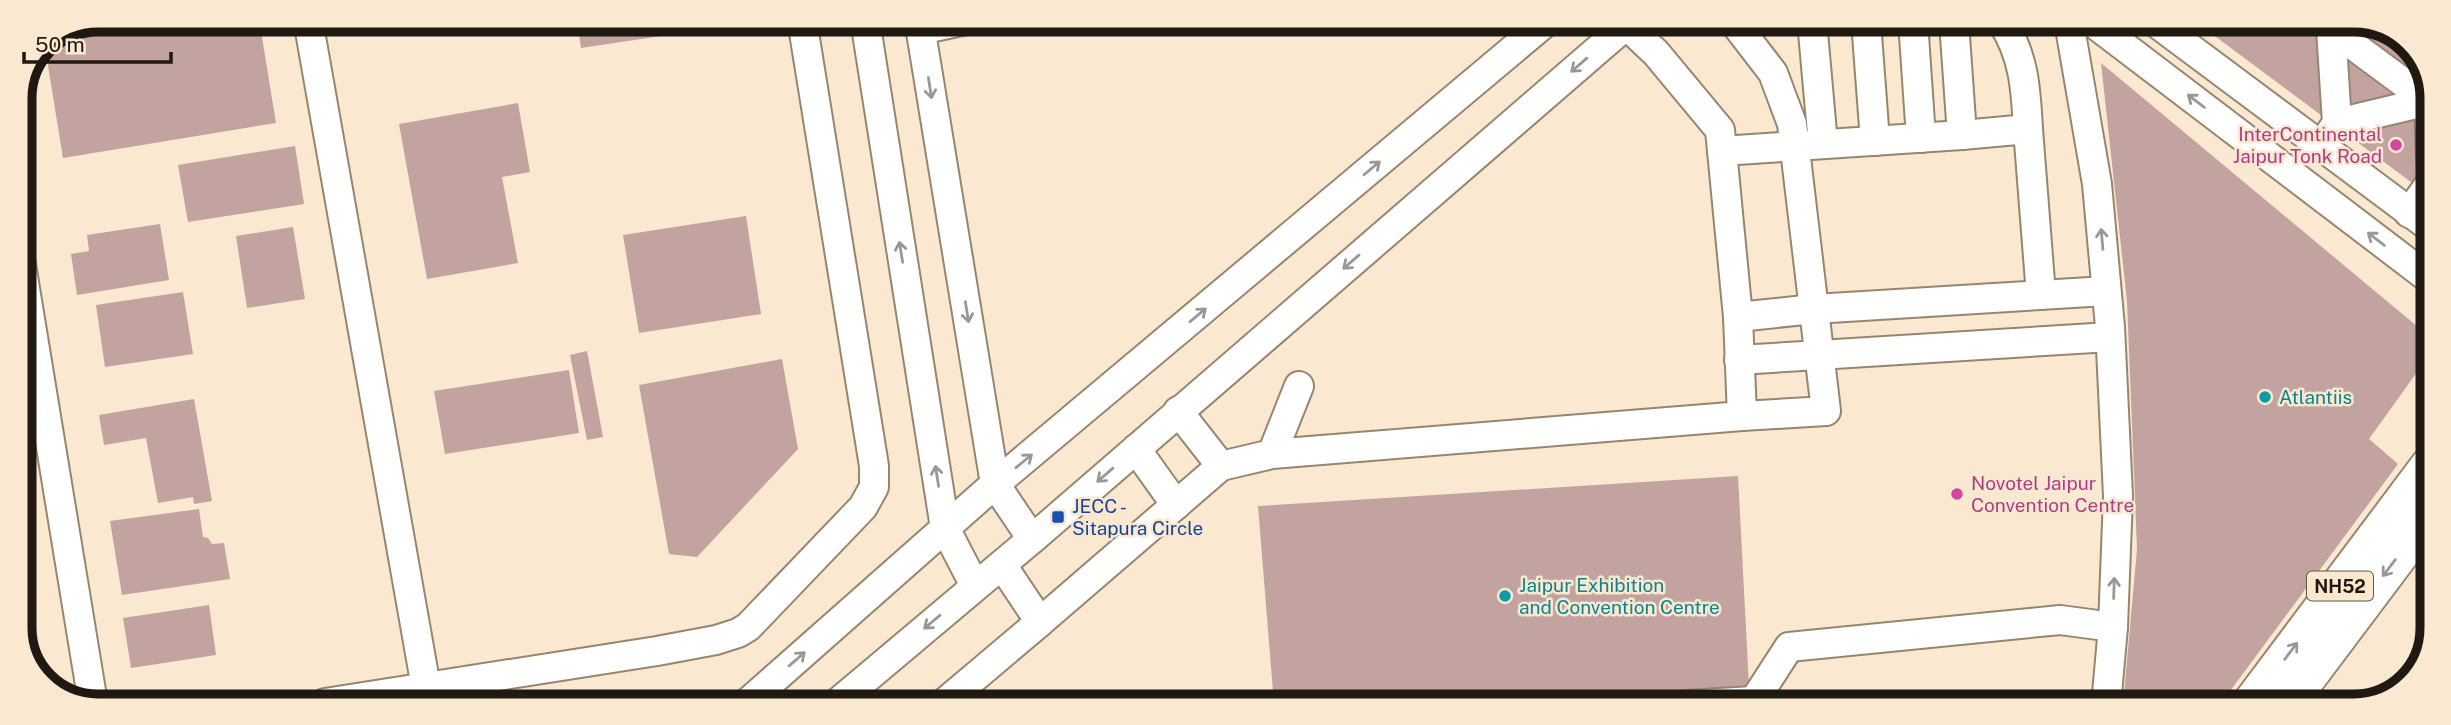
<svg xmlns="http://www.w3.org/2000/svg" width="2451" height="725" font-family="'Public Sans',sans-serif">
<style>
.building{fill:#c2a39f}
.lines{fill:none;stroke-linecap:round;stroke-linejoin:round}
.minor-casing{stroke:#968670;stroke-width:32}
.highway-casing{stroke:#968670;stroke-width:42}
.minor{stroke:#fff;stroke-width:28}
.highway{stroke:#fff;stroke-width:38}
.oneway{stroke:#9a9894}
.hotel-dot{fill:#d1479c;stroke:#fae8d0;stroke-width:2.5}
.culture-dot{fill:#0f9aa8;stroke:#fae8d0;stroke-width:2.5}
.transit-dot{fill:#1a4fb4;stroke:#fae8d0;stroke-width:2.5}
.labels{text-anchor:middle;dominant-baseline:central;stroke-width:5;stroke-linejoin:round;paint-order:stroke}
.shield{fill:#fae8d0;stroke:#61574a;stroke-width:2}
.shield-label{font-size:18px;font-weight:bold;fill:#1f1911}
.hotel-label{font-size:19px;fill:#b23c85;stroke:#fae8d0;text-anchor:end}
.culture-label{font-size:19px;fill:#0d838f;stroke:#fae8d0;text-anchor:start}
.transit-label{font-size:19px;fill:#164399;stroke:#fae8d0;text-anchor:start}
.rim{fill:none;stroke:#1f1911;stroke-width:9}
</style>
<rect width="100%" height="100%" fill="#fae8d0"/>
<!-- building -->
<g class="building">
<polygon points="111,19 259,19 276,123 63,158 44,41 89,23"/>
<polygon points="577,20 727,20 728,26 581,48"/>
<polygon points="2196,22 2374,22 2413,46 2432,92 2431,197"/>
<polygon points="2101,63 2430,337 2430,354 2369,439 2398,464 2219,706 2123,705 2137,549 2127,301"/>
<polygon points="518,103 530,172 502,177 518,263 427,279 399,124"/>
<polygon points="295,146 304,204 188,222 178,165"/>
<polygon points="746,216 761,314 639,333 623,235"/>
<polygon points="160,224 169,280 77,295 71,254 89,251 87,235"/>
<polygon points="293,227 305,299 247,308 236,236"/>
<polygon points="183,292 193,354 105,367 96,305"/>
<polygon points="587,351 603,437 587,440 570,355"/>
<polygon points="782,359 798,449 697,557 669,554 639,385"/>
<polygon points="569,370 579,433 445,454 434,391"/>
<polygon points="194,399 212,501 194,504 193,497 158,503 146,438 104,445 99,415"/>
<polygon points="1738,476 1749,686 1435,705 1274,704 1258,506"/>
<polygon points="199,509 203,537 208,538 212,544 224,543 230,579 122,595 110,521"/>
<polygon points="209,605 216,655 131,668 123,618"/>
</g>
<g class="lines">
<!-- minor casing -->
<g class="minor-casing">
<g id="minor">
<polyline points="308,20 426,687"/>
<polyline points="865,20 945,528 975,586"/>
<polyline points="919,20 995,484 1032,539"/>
<polyline points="1733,21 1773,73 1792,124 1826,411 1742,416"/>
<polyline points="1812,21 1823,144"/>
<polyline points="1866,21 1875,141"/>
<polyline points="1913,21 1921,138"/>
<polyline points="1954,22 1962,135"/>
<path d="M2002 22C2024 55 2026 90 2028 129"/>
<polyline points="2069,22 2097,184 2110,327 2118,496 2113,627 2106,705"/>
<polyline points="2092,22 2431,280"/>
<polyline points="2155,22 2431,228"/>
<polyline points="2322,22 2331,29 2337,123"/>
<polyline points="2331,29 2431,103"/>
<polyline points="920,30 966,20"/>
<polyline points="2321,146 2337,123 2429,101 2431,161"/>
<polyline points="1722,151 1962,135 2028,129 2041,295"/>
<polyline points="2409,213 2431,182"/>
<polyline points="19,252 93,703"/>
<polyline points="1738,317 1814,309 2106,291"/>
<polyline points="1739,360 2110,337"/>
<polyline points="1178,411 1221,466 1272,454 1299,386"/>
<polyline points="1136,449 1176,505"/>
<polyline points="1272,454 1742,416 1738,317 1720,130 1656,53 1622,21"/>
<polyline points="1040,622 1221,466"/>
<polyline points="325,703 657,651 716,640 738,633 748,627 863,507 874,487 874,466 802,20"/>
<polyline points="746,704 995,484 1547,21"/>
<polyline points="836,704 1038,534 1631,21"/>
<polyline points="943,704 1040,622 1002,565"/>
<polyline points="1685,705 1754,701 1789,647 2060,620 2113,627"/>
</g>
</g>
<!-- highway casing -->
<g class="highway-casing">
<g id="highway">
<polyline points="2250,706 2430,466"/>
<polyline points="2285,706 2430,513"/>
</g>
</g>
<!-- minor -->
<use href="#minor" class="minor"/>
<!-- highway -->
<use href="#highway" class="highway"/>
</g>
<!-- one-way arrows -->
<defs><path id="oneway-shaft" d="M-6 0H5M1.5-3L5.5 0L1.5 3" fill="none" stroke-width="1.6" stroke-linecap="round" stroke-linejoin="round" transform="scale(1.75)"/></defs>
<g class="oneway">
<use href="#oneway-shaft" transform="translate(1579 65) rotate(139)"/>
<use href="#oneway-shaft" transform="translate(930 88) rotate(81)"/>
<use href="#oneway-shaft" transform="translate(2196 101) rotate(-143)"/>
<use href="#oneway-shaft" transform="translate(1372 168) rotate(-40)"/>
<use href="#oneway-shaft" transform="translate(2102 239) rotate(-95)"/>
<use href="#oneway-shaft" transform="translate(2376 239) rotate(-143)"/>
<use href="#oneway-shaft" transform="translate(901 252) rotate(-99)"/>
<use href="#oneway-shaft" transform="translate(1351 262) rotate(139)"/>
<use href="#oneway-shaft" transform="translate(967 312) rotate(81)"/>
<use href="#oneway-shaft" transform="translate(1198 315) rotate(-40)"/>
<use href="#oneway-shaft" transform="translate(1024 461) rotate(-39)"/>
<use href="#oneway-shaft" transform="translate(1105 475) rotate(139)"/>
<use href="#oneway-shaft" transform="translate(937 476) rotate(-99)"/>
<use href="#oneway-shaft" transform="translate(2389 568) rotate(127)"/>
<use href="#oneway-shaft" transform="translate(2114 588) rotate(-88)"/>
<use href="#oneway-shaft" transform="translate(932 622) rotate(140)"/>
<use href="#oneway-shaft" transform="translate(2291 651) rotate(-53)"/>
<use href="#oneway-shaft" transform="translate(797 659) rotate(-41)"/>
</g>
<!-- markers -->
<g class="hotel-dot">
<circle cx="2396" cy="145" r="7"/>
<circle cx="1957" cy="494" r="7"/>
</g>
<g class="culture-dot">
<circle cx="2265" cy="397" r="7"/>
<circle cx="1505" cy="596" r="7"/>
</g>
<rect class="transit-dot" x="1051" y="510" width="14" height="14" rx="3.5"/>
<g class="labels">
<!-- shield labels -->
<rect class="shield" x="2307" y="571.5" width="66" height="29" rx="5"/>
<g class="shield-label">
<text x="2340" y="586">NH52</text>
</g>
<!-- hotel labels -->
<g class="hotel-label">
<text x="2382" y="134">InterContinental<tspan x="2382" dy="22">Jaipur Tonk Road</tspan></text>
<text x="1971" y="483" text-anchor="start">Novotel Jaipur<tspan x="1971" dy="22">Convention Centre</tspan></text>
</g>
<!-- culture labels -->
<g class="culture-label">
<text x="2279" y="397">Atlantiis</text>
<text x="1519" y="585">Jaipur Exhibition<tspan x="1519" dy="22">and Convention Centre</tspan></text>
</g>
<!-- transit labels -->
<g class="transit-label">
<text x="1072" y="506">JECC -<tspan x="1072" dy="22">Sitapura Circle</tspan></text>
</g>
</g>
<!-- crop -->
<path d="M0 0H2451V725H0ZM98 32H2354A66 66 0 0 1 2420 98V628A66 66 0 0 1 2354 694H98A66 66 0 0 1 32 628V98A66 66 0 0 1 98 32Z" fill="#fae8d0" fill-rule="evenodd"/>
<path class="rim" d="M98 32H2354A66 66 0 0 1 2420 98V628A66 66 0 0 1 2354 694H98A66 66 0 0 1 32 628V98A66 66 0 0 1 98 32Z"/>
<!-- scale -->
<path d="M24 52v10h147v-10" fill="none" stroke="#1f1911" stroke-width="3.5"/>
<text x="35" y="52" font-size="21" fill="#1f1911" stroke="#fae8d0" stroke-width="5" paint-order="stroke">50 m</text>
</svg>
